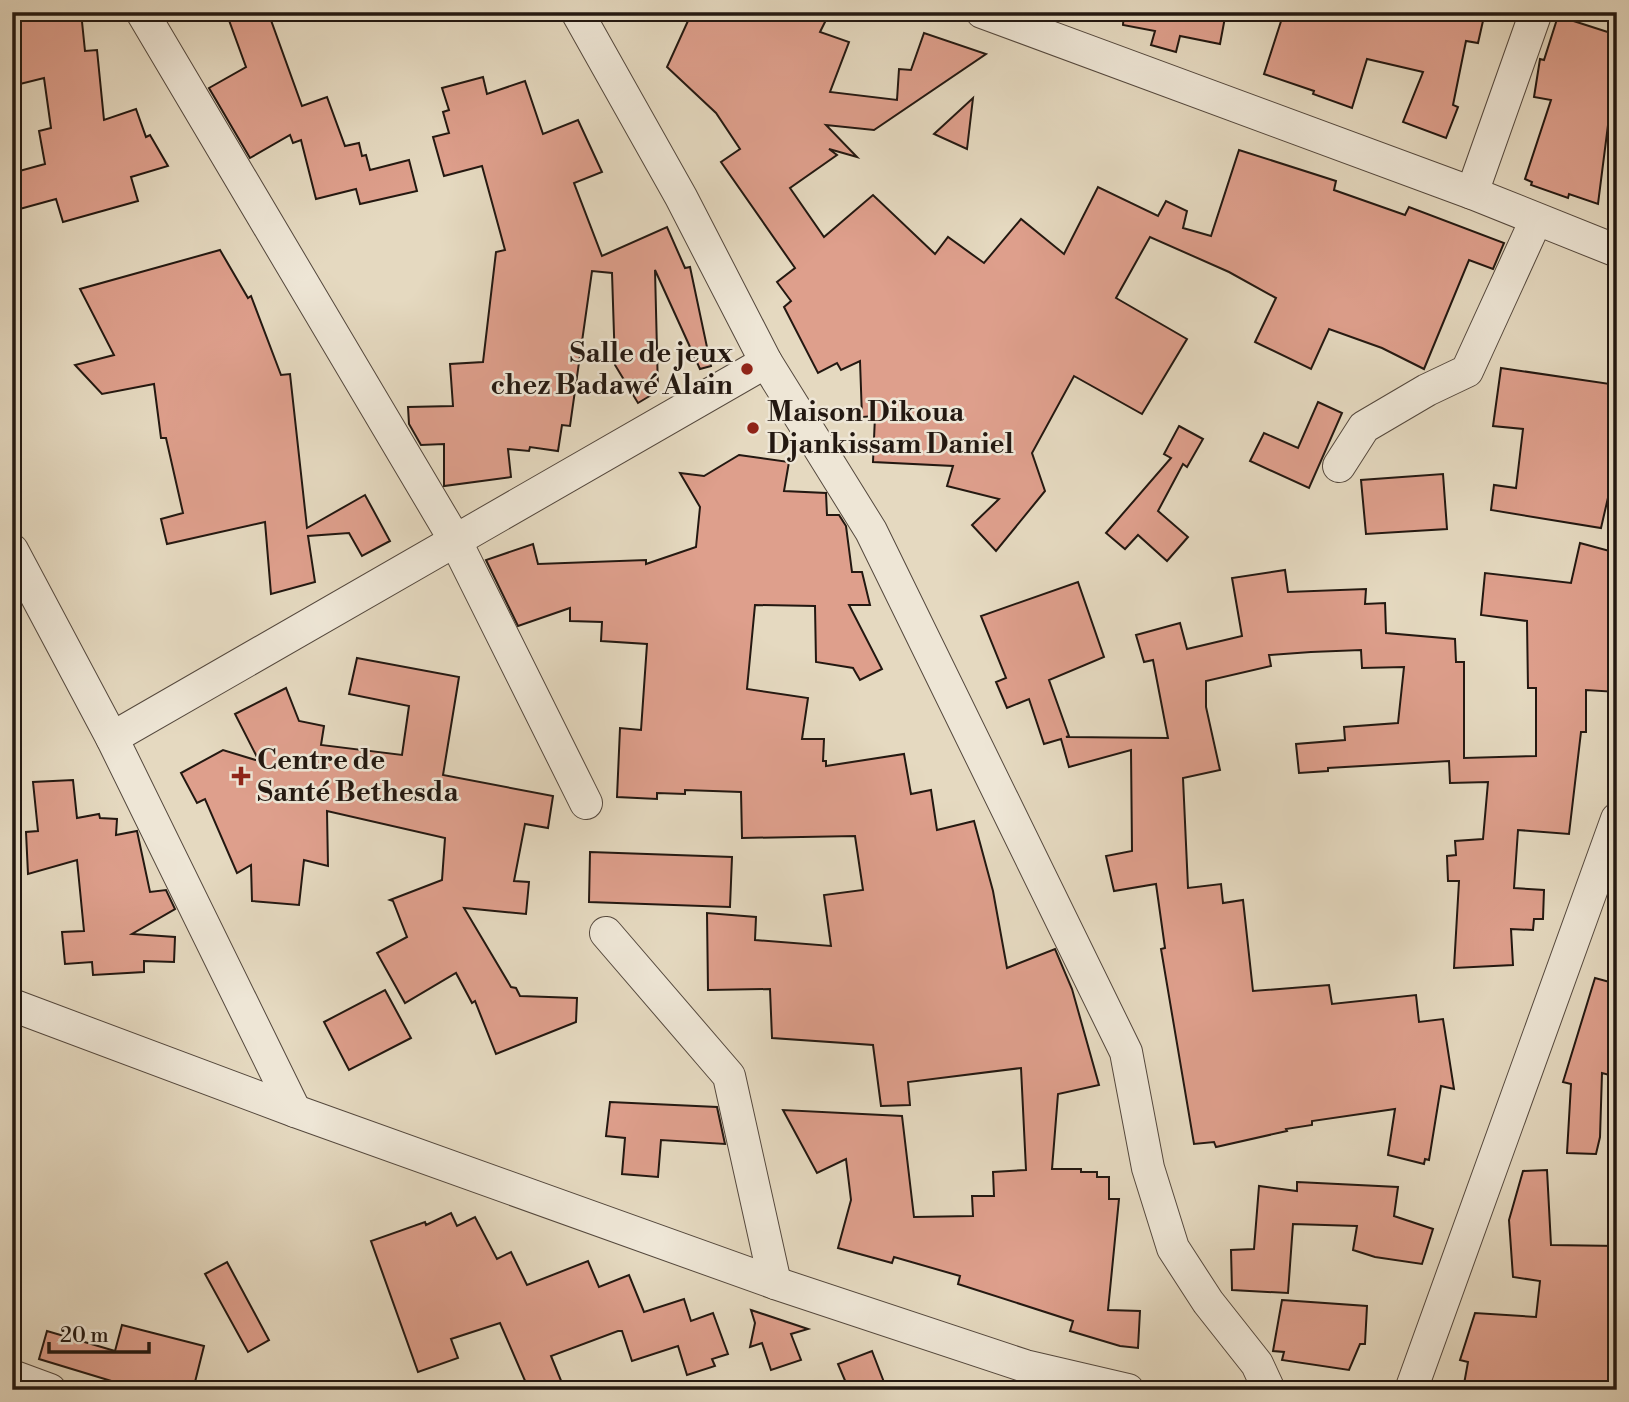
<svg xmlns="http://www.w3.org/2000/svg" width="1629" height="1402" font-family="'Libre Bodoni',serif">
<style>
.building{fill:#de9f8c;stroke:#231811;stroke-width:2}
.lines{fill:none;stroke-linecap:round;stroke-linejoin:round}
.street-casing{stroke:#54483d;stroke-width:34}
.street{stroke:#eee6d6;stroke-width:32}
.poi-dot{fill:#8f2418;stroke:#eee6d6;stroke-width:2.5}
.labels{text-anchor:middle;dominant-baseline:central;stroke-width:5;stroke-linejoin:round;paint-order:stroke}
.poi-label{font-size:28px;font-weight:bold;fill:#231811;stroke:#eee6d6;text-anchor:start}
</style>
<rect width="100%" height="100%" fill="#e5d9c0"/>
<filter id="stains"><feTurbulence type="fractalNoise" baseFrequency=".00286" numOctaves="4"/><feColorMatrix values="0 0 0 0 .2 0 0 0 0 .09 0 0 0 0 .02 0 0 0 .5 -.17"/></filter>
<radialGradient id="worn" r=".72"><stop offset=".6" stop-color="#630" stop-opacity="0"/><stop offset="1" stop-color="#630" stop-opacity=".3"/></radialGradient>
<!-- building -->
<g class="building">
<polygon points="30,12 81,12 85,51 97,50 104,120 136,109 146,137 150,135 168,166 131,177 138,201 63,222 56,199 16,210 12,196 12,173 45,164 39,131 51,128 44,78 12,86 12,14"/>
<polygon points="226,12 268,12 302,106 327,97 345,146 359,143 362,156 366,155 370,170 409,160 417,191 360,204 356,189 316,199 301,140 293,143 290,135 250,158 209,88 246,67"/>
<polygon points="692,12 830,12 820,32 849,42 830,92 897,100 899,69 911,70 924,33 986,54 874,130 826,125 857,157 829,149 837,155 790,188 824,237 873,195 935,254 948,237 984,263 1021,219 1064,254 1098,187 1158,216 1166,201 1187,211 1183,228 1211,236 1239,150 1336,181 1334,190 1405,215 1409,207 1504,243 1493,269 1469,260 1424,369 1382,348 1329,329 1311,369 1255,342 1276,298 1229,272 1150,237 1116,298 1187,339 1142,414 1074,376 1032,453 1045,491 996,551 972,525 999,499 947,486 953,466 873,462 875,416 862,417 860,361 841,370 837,363 818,373 784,307 791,301 777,282 795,268 721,162 740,149 716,113 667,67"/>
<polygon points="1124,12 1226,12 1220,44 1180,36 1176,52 1151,45 1155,31 1123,25"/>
<polygon points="1284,12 1485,12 1478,43 1466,41 1453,105 1458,107 1446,138 1403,122 1423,72 1367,59 1352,108 1313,94 1314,91 1264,74"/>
<polygon points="1558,16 1617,35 1617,126 1608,125 1598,204 1569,194 1568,198 1531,185 1532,182 1525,179 1551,100 1534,97 1540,59 1544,60"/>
<polygon points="483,77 487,94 525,81 543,134 578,120 602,172 574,183 602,256 667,227 685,268 690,267 711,366 700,369 655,270 658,391 638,403 615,365 612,273 592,271 570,426 562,425 558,451 530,447 529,451 508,449 511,477 444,486 444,444 421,445 409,424 408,407 453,406 450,364 483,362 496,252 505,250 482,166 444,176 433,137 449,133 443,112 449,110 442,88"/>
<polygon points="973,98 967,149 934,134"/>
<polygon points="220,250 248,298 251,296 281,375 290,374 307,528 365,495 390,541 362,556 349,533 308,536 315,582 271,594 265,522 167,544 161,519 183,513 166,438 161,438 154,384 102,394 75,365 114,355 80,289"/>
<polygon points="1501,368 1617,385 1617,490 1610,489 1601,528 1491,510 1494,485 1516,488 1523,429 1493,426"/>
<polygon points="1318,402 1342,413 1309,488 1250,461 1264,433 1298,448"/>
<polygon points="1179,426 1203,439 1187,467 1183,464 1158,511 1188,537 1167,561 1138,535 1125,549 1106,533 1171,458 1164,454"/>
<polygon points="739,455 789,462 784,491 826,493 827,515 839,515 846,526 852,572 862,572 870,605 849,605 882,669 860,680 853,668 816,662 815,606 755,605 747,689 808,698 802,739 824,739 823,761 826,761 826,766 904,754 911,794 931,790 937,830 974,821 993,891 1007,968 1055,949 1072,989 1099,1085 1058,1094 1052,1169 1081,1169 1081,1172 1097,1172 1097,1177 1109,1177 1109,1199 1119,1199 1108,1310 1140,1311 1138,1348 1120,1346 1070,1331 1073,1321 958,1284 960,1276 894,1257 892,1263 838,1248 851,1200 846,1159 817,1173 783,1110 902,1116 914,1217 973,1216 972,1196 994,1196 993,1172 1026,1170 1021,1068 908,1082 910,1105 881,1106 873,1045 772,1038 770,989 708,990 707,913 756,917 755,940 831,946 824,895 863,890 855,836 742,838 741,792 685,790 685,794 657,793 657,799 617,797 620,728 641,730 647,644 601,641 602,622 570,621 570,608 518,626 486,560 533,544 538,564 646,560 646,564 696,547 700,507 680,473 704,476"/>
<polygon points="1443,474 1447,529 1366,534 1361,480"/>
<polygon points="1580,543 1617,553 1617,692 1586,690 1586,732 1581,732 1569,834 1518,830 1514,888 1544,890 1543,919 1534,919 1533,930 1511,929 1513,965 1454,968 1459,881 1448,881 1447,856 1456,855 1455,841 1483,839 1488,782 1450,783 1449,761 1328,768 1328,771 1299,773 1296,744 1345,740 1344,727 1398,723 1404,667 1362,668 1361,650 1311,652 1269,655 1271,666 1206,681 1206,707 1220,770 1183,778 1188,888 1221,884 1223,903 1243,900 1253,991 1329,985 1332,1004 1416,995 1419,1022 1443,1019 1454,1089 1441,1086 1429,1160 1425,1159 1424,1164 1388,1155 1395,1109 1312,1121 1312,1125 1286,1129 1287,1131 1216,1147 1214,1142 1194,1144 1161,949 1165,948 1156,884 1114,891 1106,856 1132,851 1131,750 1069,767 1061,739 1044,744 1029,699 1007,708 996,682 1006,678 981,616 1078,582 1104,657 1049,680 1069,736 1066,737 1168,738 1153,660 1144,662 1136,635 1180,623 1187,649 1242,636 1232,578 1285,570 1288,592 1366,589 1365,604 1385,603 1386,633 1455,639 1456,662 1464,662 1464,758 1536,756 1536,688 1528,688 1527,621 1481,615 1485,573 1571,583"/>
<polygon points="357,658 459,677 443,775 553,796 548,828 525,824 514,881 529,882 526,914 464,908 511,987 516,988 520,996 577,998 576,1022 496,1054 475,1001 472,1003 456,973 405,1003 377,953 407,937 393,901 390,900 442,880 445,838 327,811 328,866 304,860 299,905 252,901 251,865 237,873 205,799 197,803 181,773 223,750 259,761 235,714 286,688 299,721 324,726 321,745 402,755 409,706 349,694"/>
<polygon points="73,780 77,818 99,814 100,818 117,819 116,835 137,831 150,892 166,890 175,909 132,934 175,937 174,962 144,961 144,972 93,975 92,962 65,964 62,932 84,931 77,860 28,874 26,832 38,831 33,782"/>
<polygon points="590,852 732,857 730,907 589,902"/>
<polygon points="1595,978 1617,984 1617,1077 1602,1073 1600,1137 1596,1154 1567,1153 1571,1084 1563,1082"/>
<polygon points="385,990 411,1038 349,1070 324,1022"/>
<polygon points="610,1102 717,1107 725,1144 661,1140 658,1177 622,1174 625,1138 606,1136"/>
<polygon points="1547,1170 1551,1245 1617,1246 1617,1390 1486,1390 1464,1384 1468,1362 1460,1360 1475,1313 1536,1317 1540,1281 1513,1277 1509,1220 1523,1171"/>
<polygon points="1297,1182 1398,1187 1394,1216 1433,1229 1422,1264 1375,1257 1353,1250 1357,1226 1293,1224 1288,1293 1232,1290 1231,1250 1254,1249 1259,1186 1297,1191"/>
<polygon points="451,1213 457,1226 475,1217 497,1259 511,1252 527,1285 588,1261 599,1287 629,1275 644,1312 684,1299 691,1321 713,1313 728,1354 712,1359 715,1366 687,1375 678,1346 632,1361 622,1331 618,1331 551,1356 562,1383 547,1390 529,1390 500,1323 451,1339 458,1358 418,1372 371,1241 425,1222 426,1225"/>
<polygon points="227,1262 269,1340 248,1352 205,1274"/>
<polygon points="1282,1300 1367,1306 1365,1344 1360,1344 1349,1370 1282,1360 1284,1352 1273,1351"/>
<polygon points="751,1310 808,1329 791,1334 801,1360 771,1370 762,1343 750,1347 755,1323"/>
<polygon points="122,1325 204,1346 193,1390 141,1390 39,1359 47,1331 115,1351"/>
<polygon points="872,1351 887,1390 849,1390 838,1364"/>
</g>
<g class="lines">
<!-- street casing -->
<g class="street-casing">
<g id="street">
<polyline points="142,12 455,540 586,803"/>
<polyline points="577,12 681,197 766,362 871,531 1126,1052 1148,1168 1173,1248 1208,1302 1257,1364 1269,1390"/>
<polyline points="982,12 1472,193 1617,251"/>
<polyline points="1472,193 1536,12"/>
<polyline points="1339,466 1364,427 1427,390 1467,371 1536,220"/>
<polyline points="12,550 112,738 295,1111"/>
<polyline points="112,738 766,362"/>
<polyline points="606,933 729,1076 775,1283"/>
<polyline points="12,1005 295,1111 775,1283 1025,1366 1128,1390"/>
<polyline points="12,1376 50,1390"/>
<polyline points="1411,1390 1617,819"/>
</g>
</g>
<!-- street -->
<use href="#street" class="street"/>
</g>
<!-- markers -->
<g class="poi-dot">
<circle cx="747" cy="369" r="7"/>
<circle cx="753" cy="428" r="7"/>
<path d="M237.5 765.5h7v7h7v7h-7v7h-7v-7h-7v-7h7z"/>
</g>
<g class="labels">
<!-- poi labels -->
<g class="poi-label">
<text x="733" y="353" text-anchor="end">Salle de jeux<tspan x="733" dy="32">chez Badawé Alain</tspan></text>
<text x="767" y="412">Maison Dikoua<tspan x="767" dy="32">Djankissam Daniel</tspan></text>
<text x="257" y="760">Centre de<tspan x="257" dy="32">Santé Bethesda</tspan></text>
</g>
</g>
<!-- margin -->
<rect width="1629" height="1402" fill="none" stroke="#e5d9c0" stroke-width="42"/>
<rect x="14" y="14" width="1601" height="1374" fill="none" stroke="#231811" stroke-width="3.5"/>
<rect x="21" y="21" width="1587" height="1360" fill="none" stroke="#231811" stroke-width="2"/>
<!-- scale -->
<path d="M49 1342v10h100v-10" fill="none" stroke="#231811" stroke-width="3.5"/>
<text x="60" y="1342" font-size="21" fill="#231811" stroke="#eee6d6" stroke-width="5" paint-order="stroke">20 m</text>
<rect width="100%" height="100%" filter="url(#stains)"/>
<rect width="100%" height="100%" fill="url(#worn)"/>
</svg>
